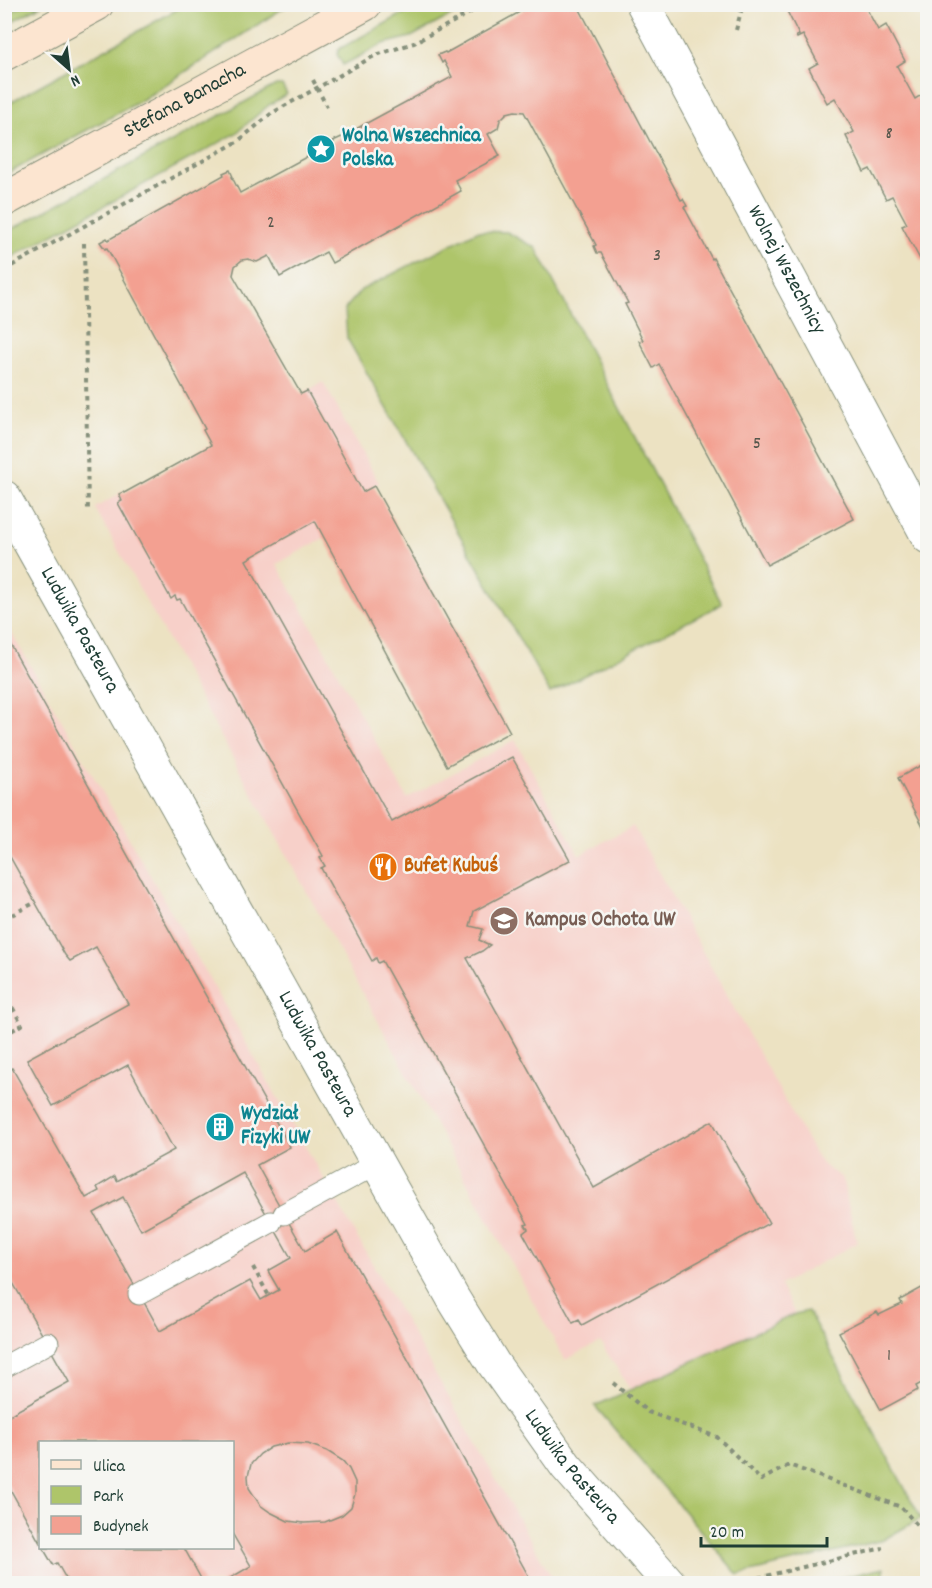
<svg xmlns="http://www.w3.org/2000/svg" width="932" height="1588" font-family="Dekko,sans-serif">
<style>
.built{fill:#f7d0c9;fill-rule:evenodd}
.green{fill:#aec56a;stroke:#66814f;stroke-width:1.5}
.building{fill:#f3a091;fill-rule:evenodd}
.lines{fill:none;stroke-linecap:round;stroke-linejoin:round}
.service-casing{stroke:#86907b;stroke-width:23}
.minor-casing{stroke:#86907b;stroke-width:35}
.secondary-casing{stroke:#86907b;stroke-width:35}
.path{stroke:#86907b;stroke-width:4;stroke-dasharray:4.5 4.5;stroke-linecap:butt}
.service{stroke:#fff;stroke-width:21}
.minor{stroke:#fff;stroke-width:33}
.secondary{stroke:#fce5d0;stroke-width:33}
.tram{stroke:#1f3d34;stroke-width:1.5}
.labels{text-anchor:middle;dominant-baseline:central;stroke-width:5;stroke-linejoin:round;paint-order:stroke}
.number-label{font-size:18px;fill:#54564b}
.street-label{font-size:21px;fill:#1f3d34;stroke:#f6f6f2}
.culture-label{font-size:21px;font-weight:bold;fill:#0d838f;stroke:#f6f6f2;text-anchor:start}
.food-label{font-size:21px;font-weight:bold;fill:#c56008;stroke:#f6f6f2;text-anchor:start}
.education-label{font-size:21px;font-weight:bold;fill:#785e54;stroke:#f6f6f2;text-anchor:start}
</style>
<rect width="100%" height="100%" fill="#f6f6f2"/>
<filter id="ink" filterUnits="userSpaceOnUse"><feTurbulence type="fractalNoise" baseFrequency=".0167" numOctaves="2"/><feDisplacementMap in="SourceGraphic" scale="12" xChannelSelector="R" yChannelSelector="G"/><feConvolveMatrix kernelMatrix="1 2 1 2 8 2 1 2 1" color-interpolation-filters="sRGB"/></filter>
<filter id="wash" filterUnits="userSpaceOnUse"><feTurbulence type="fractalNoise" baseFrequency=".008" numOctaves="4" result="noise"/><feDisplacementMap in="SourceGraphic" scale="24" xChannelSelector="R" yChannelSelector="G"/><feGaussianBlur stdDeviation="1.35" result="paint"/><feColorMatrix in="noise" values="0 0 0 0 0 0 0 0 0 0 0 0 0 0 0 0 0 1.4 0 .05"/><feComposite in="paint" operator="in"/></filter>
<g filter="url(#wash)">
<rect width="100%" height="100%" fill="#ece2c2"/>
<!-- built -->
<g class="built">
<polygon points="323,382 379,483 363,492 364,494 315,521 324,538 277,564 407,798 515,740 579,855 633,826 813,1151 823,1165 842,1178 857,1243 780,1285 795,1314 631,1390 600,1342 565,1360 95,508 123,492 124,493"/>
<path d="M4 620 550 1574 560 1583H5ZM40 1442H232V1548H40Z"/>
</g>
<!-- green -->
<g class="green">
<polygon points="23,5 42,5 5,25 5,15"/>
<polygon points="185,5 288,5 142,100 5,175 5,105"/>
<polygon points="419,5 471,5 411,37 383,44 343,65 337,54 339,49"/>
<polygon points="276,85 282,85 287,94 269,105 235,134 5,261 5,233"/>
<polygon points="477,231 507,232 536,248 722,604 550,693 347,338 345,309 361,290"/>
<polygon points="808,1311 921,1518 883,1540 738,1575 595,1406 795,1314"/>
<polygon points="884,1568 884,1573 874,1583 817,1583"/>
</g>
<g id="blocks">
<!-- building -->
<g class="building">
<polygon points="534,4 577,4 681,200 683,199 687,206 684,207 712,259 713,258 854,519 767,565 659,364 653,368 639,341 643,340 625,304 628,303 601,253 597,253 594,246 596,245 524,112 515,111 507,113 500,120 498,128 488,134 500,156 455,180 461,191 332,263 326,252 280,277 269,256 257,262 248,259 242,260 235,266 233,275 301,394 307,391 363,492 374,486 510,732 447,766 315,521 246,560 392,822 512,757 570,860 474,911 470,926 483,929 479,940 490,945 482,951 467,958 594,1188 712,1121 769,1223 582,1325 579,1320 573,1323 523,1233 528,1229 525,1225 528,1224 382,961 378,963 376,958 372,961 321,868 325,866 320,858 323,856 180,599 177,600 175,596 171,599 118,503 122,501 119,494 123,492 124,493 211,445 203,430 205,429 107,248 105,249 100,242 107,238 108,240 224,175 223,173 230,170 233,177 232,177 240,193 334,142 333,141 355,131 354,130 452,77 444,61 442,63 438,55 445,52 446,53"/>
<polygon points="795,4 864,4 878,30 886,25 905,61 897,66 915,99 923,94 927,103 927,258 921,261 902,226 907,224 892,196 886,199 870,169 864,172 846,136 854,132 835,98 827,103 809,68 818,63 803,35 797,38 796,36 799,35 786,9"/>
<path d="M4 633 290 1147 257 1165 284 1214 305 1251 337 1232 533 1584H220L251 1566 232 1533V1442H40V1543L4 1478V1418L69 1382 4 1267V1072L12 1068 86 1198 99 1191 97 1187 115 1176 117 1181 174 1150 128 1065 53 1106 27 1059 128 1004 96 947 70 961 65 955 4 846ZM243 1173 291 1258 268 1271 279 1290 261 1300 250 1281 160 1331 94 1213 123 1197 141 1230ZM288 1443 308 1444 327 1451 343 1461 349 1469 355 1482V1494L351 1507 342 1515 325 1522 304 1523 288 1521 270 1512 260 1505 249 1488 248 1476 251 1464 260 1454 271 1447Z"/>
<polygon points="927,762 927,834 898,778"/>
<polygon points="927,1285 927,1380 916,1386 918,1390 881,1410 839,1332 877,1312 879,1315 902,1304 900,1300"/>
<polygon points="43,1548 184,1548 204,1584 69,1584 57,1563 53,1565"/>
</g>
</g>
</g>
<g filter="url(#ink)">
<use href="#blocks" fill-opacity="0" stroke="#86907b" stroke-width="1.5"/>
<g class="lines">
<!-- service casing -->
<g class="service-casing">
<g id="service">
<polyline points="284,1214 378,1163"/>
<polyline points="139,1294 271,1222"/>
<polyline points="4,1367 48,1343"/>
</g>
</g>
<!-- minor casing -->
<g class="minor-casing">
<g id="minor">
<path id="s1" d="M643 4 928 537"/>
<path id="s2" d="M4 497 454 1300 493 1363 566 1466 670 1584"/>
</g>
</g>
<!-- secondary casing -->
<g class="secondary-casing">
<g id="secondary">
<polyline points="4,54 97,4"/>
<path id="s3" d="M4 200 365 4"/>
</g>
</g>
<!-- path -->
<g class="path">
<polyline points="736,30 743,4"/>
<polyline points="313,80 327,107"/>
<polyline points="84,243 88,512"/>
<polyline points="4,270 237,142 272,113 376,55 414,43 486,4"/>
<polyline points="4,851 7,850"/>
<polyline points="4,919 36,902"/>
<polyline points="4,992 22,1025 4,1035"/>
<polyline points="253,1267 269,1296"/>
<polyline points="613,1383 648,1412 717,1437 761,1480 789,1465 901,1507 919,1527"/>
<polyline points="732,1584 883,1548"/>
</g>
<!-- service -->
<use href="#service" class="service"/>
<!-- minor -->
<use href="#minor" class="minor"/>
<!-- secondary -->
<use href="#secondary" class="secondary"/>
<!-- tram -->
<polyline class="tram" points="4,5 6,4"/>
</g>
</g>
<!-- icons -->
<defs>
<g id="sight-disc" transform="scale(1.5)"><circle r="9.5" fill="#0f9aa8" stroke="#f6f6f2"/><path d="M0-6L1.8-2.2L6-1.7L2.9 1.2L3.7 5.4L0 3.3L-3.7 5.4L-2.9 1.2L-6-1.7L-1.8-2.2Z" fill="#fff"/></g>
<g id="restaurant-disc" transform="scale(1.5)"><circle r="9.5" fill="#e8710a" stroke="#f6f6f2"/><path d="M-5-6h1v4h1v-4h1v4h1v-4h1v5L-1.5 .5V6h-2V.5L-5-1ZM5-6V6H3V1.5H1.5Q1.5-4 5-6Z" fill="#fff"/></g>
<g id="university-disc" transform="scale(1.5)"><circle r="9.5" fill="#8d6e63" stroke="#f6f6f2"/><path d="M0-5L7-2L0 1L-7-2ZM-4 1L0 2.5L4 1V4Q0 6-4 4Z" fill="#fff"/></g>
<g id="building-disc" transform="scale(1.5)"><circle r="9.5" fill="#0f9aa8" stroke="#f6f6f2"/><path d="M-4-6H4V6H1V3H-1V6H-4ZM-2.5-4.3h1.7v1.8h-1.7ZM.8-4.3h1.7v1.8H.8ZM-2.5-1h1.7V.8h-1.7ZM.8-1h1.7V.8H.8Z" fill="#fff"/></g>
</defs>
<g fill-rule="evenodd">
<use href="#sight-disc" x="321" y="149"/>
<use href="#restaurant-disc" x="383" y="867"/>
<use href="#university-disc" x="504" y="921"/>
<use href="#building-disc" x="220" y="1127"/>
</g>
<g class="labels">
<!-- number labels -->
<g class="number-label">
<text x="889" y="134">8</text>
<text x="271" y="223">2</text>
<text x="657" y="256">3</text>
<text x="757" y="444">5</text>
<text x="889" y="1356">1</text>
</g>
<!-- street labels -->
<g class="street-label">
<text stroke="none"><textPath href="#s3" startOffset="206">Stefana Banacha</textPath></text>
<text stroke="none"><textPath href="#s1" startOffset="302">Wolnej Wszechnicy</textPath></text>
<text stroke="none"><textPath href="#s2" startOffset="153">Ludwika Pasteura</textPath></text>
<text stroke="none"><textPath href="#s2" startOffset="639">Ludwika Pasteura</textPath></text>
<text stroke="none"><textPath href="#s2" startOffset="1125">Ludwika Pasteura</textPath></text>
</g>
<!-- culture labels -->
<g class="culture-label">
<text x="342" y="137">Wolna Wszechnica<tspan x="342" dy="24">Polska</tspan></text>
<text x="241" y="1115">Wydział<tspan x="241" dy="24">Fizyki UW</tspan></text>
</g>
<!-- food labels -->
<g class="food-label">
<text x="404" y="867">Bufet Kubuś</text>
</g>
<!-- education labels -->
<g class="education-label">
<text x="525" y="921">Kampus Ochota UW</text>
</g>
</g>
<!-- margin -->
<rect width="932" height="1588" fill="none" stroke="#f6f6f2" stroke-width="24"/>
<!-- legend -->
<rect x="39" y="1441" width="195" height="108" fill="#f6f6f2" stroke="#a0aca6" stroke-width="1.5"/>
<rect x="51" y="1460" width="30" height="9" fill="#fce5d0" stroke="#a0aca6" stroke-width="1.5"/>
<text x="93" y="1471" font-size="18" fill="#1f3d34">Ulica</text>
<rect x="51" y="1486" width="30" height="18" fill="#aec56a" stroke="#a0aca6" stroke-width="1.5"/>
<text x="93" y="1501" font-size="18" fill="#1f3d34">Park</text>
<rect x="51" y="1516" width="30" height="18" fill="#f3a091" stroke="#a0aca6" stroke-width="1.5"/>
<text x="93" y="1531" font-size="18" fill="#1f3d34">Budynek</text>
<!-- north arrow -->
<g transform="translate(69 69) rotate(152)" stroke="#f6f6f2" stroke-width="4.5" paint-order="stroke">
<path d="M0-4.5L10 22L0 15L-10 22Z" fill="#1f3d34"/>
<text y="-9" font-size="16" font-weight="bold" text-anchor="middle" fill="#1f3d34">N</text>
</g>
<!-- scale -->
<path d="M701 1537v9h126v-9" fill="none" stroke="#1f3d34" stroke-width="3"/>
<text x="710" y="1537" font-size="18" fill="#1f3d34" stroke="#f6f6f2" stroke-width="4.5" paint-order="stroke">20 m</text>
</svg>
